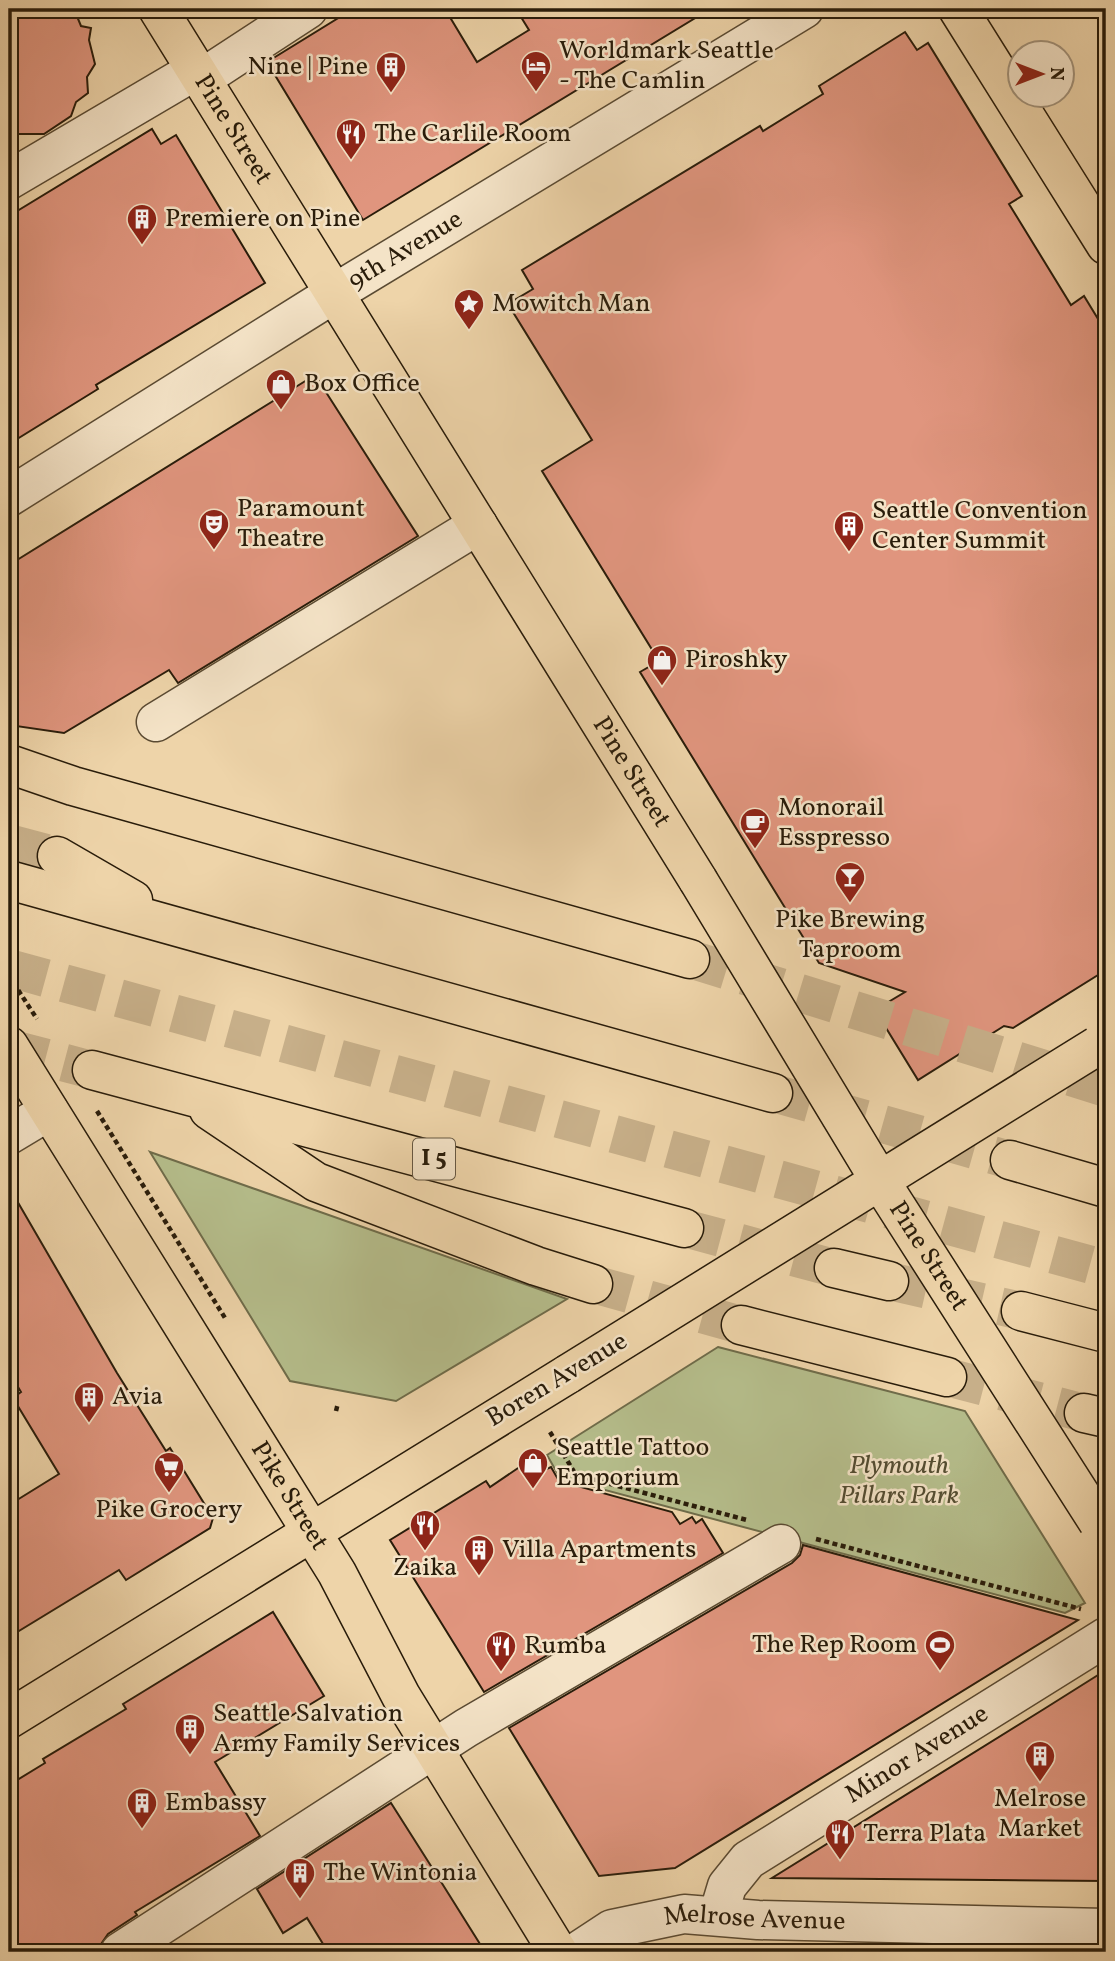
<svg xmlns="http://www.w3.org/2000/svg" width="1115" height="1961" font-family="Vollkorn,serif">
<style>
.green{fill:#b5bd8b;stroke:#6f6c4a;stroke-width:2}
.building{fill:#e0957e;stroke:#291c0a;stroke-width:2}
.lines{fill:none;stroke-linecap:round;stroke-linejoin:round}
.highway-tunnel{stroke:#c7af89;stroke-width:38;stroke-dasharray:38 19;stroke-linecap:butt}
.minor-casing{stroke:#5a4a32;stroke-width:41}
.major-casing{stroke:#291c0a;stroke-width:41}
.highway-casing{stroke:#291c0a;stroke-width:41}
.path{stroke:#291c0a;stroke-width:4.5;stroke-dasharray:5 3.5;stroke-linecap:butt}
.minor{stroke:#f4e3c7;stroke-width:38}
.major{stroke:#eed4a9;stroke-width:38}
.highway{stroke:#eed4a9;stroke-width:38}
.major-bridge-casing{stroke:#291c0a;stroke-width:41;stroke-linecap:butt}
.major-bridge{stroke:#eed4a9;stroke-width:38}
.labels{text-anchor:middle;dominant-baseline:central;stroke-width:5;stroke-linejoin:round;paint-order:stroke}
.shield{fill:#f4e3c7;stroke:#665843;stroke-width:2}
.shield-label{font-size:24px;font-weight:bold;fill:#291c0a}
.poi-label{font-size:26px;fill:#291c0a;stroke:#f4e3c7;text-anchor:start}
.street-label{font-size:26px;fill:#291c0a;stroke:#f4e3c7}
.park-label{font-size:26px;font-style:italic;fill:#534c31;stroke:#f4e3c7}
</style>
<rect width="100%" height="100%" fill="#eed4a9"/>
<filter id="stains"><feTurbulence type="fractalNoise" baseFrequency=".00286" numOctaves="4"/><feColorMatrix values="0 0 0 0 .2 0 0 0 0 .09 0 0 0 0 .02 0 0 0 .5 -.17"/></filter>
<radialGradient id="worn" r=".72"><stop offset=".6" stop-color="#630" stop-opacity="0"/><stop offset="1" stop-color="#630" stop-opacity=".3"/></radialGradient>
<!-- green -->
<g class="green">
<polygon points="150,1152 567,1299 396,1401 290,1381"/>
<polygon points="718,1347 965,1411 1085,1603 1065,1613 560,1478 547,1455"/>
</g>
<!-- building -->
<g class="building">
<polygon points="9,9 74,9 81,26 91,28 89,40 95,64 87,77 88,93 76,102 71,116 44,134 9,134"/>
<polygon points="353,9 445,9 477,62 529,30 516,9 710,9 363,220 267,62"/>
<polygon points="905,32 917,50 928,43 1022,196 1009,204 1071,305 1084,296 1106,332 1106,970 1013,1028 1004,1026 918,1080 875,1010 905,992 819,963 640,672 659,661 542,471 592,440 508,304 533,289 522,270 760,126 763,131 823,94 819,86"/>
<polygon points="152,129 161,144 176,135 265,283 96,385 98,389 9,444 9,216"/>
<polygon points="315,375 418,536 178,683 169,670 64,733 9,725 9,565"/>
<polygon points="9,1187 117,1373 166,1451 170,1448 213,1518 210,1528 126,1580 119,1570 9,1637 9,1505 59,1474 13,1398 21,1392 9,1372"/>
<polygon points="533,1458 540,1472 551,1467 559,1481 672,1512 680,1524 692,1517 696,1523 702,1519 723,1553 484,1692 390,1540 486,1481 490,1487"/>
<polygon points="803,1545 1078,1620 675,1868 599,1876 509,1728 792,1563 800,1555"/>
<polygon points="273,1612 324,1696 215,1762 260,1836 135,1912 137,1915 108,1934 99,1947 90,1952 9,1952 9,1785 45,1763 43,1759 126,1709 123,1704"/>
<polygon points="1106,1670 1106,1881 772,1878 1044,1709"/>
<polygon points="391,1803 438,1877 485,1952 328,1952 307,1918 283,1933 257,1889"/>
</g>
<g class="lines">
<!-- highway-tunnel -->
<g class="highway-tunnel">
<polyline points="9,843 57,856"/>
<polyline points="690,959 1106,1088"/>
<polyline points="9,968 1106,1269"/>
<polyline points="9,1048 92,1070"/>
<polyline points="773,1093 1010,1160"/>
<polyline points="684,1228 834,1268"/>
<polyline points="889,1281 1021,1311"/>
<polyline points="593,1284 741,1325"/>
<polyline points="947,1377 1084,1413"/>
</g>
<!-- minor casing -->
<g class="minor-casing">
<g id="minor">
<polyline points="201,79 308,9"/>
<polyline points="9,180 196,70"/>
<path id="s1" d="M9 497 335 293 804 9"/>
<polyline points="156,722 478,525"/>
<polyline points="9,1135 49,1111"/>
<path id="s2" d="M718 1916 727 1886 748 1860 1106 1637"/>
<polyline points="120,1952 466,1728 781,1544"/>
<path id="s3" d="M577 1952 612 1929 684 1914 758 1920 1106 1928"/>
</g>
</g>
<!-- major casing -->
<g class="major-casing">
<g id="major">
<path id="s4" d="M158 9 698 880"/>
<polyline points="958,9 1106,245"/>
<path id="s5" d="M9 1046 337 1573 401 1696 558 1952"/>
<polyline points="9,1719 568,1374"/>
</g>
</g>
<!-- highway casing -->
<g class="highway-casing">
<g id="highway">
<polyline points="9,764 73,786 690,959"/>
<polyline points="57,856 133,900"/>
<polyline points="9,880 773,1093"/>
<polyline points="92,1070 684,1228"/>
<polyline points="209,1110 316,1182 536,1266 593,1284"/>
<polyline points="1010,1160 1106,1188"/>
<polyline points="834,1268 889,1281"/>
<polyline points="1021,1311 1106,1333"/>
<polyline points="741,1325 947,1377"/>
<polyline points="1084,1413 1106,1418"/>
</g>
</g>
<!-- path -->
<g class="path">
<polyline points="9,976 37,1019"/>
<polyline points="97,1111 225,1318"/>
<polyline points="336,1411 338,1403"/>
<polyline points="550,1432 576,1475 747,1520"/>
<polyline points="816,1539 1081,1609"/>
</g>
<!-- minor -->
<use href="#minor" class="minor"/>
<!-- major -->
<use href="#major" class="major"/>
<!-- highway -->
<use href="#highway" class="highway"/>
<!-- major-bridge casing -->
<g class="major-bridge-casing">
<g id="major-bridge">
<path id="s6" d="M698 880 880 1181 1098 1522"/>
<polyline points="568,1374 1097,1046"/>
</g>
</g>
<!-- major-bridge -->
<use href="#major-bridge" class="major-bridge"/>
</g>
<!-- icons -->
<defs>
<g id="hotel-pin" transform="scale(1.575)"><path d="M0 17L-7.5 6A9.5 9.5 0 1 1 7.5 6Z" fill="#8f2418" stroke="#f4e3c7"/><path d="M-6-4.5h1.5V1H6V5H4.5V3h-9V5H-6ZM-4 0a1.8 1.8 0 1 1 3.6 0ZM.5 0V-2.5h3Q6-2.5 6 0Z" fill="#fff"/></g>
<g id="building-pin" transform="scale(1.575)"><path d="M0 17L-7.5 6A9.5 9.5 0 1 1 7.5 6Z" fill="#8f2418" stroke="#f4e3c7"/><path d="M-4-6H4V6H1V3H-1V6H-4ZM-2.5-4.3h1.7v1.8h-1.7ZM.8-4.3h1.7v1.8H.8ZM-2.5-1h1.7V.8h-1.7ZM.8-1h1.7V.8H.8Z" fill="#fff"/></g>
<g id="restaurant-pin" transform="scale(1.575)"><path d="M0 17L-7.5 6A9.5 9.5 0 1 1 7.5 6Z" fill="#8f2418" stroke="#f4e3c7"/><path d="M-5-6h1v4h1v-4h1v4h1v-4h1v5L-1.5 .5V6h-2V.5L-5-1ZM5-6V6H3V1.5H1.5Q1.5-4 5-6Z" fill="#fff"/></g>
<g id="sight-pin" transform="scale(1.575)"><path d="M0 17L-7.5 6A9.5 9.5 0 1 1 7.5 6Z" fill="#8f2418" stroke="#f4e3c7"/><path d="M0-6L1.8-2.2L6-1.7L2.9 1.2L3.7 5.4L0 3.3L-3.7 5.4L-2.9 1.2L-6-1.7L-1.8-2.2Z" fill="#fff"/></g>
<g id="shop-pin" transform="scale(1.575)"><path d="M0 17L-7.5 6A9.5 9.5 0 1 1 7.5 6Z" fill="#8f2418" stroke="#f4e3c7"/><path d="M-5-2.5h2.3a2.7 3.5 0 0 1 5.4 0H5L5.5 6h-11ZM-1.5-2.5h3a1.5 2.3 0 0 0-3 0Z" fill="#fff"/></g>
<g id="theatre-pin" transform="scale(1.575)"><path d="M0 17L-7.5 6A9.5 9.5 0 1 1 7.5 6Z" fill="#8f2418" stroke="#f4e3c7"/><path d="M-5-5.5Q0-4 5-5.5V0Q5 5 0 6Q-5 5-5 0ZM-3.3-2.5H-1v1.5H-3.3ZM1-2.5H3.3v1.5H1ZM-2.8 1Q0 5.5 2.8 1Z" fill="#fff"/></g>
<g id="cafe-pin" transform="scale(1.575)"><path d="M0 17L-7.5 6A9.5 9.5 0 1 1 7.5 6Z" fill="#8f2418" stroke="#f4e3c7"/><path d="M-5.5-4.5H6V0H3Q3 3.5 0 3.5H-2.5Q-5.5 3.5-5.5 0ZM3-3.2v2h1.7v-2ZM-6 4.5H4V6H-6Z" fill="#fff"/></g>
<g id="bar-pin" transform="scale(1.575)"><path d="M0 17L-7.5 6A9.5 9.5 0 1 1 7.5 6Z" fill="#8f2418" stroke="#f4e3c7"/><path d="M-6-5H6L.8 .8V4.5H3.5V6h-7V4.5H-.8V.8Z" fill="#fff"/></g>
<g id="supermarket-pin" transform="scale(1.575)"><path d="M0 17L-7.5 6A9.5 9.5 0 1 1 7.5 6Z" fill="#8f2418" stroke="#f4e3c7"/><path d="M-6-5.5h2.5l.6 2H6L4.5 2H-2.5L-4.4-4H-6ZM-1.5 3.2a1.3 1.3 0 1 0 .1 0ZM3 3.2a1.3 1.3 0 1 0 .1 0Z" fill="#fff"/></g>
<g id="stadium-pin" transform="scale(1.575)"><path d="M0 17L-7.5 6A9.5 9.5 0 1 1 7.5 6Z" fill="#8f2418" stroke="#f4e3c7"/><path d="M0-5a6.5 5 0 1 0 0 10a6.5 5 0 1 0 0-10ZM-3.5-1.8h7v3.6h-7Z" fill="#fff"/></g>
</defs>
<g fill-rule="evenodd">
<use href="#hotel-pin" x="536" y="66"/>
<use href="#building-pin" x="391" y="67"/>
<use href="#restaurant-pin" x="351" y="134"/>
<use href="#building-pin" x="142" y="219"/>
<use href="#sight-pin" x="469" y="304"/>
<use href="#shop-pin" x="281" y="384"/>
<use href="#theatre-pin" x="214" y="524"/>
<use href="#building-pin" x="849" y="526"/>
<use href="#shop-pin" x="662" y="660"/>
<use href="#cafe-pin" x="755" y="823"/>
<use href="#bar-pin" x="850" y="877"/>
<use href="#building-pin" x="89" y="1397"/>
<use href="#shop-pin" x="533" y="1463"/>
<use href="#supermarket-pin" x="169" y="1467"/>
<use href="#restaurant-pin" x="425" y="1525"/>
<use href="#building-pin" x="479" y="1550"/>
<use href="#stadium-pin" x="940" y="1645"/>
<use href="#restaurant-pin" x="501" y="1646"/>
<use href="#building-pin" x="190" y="1729"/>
<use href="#building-pin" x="1040" y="1756"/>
<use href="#building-pin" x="142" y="1803"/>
<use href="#restaurant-pin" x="840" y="1834"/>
<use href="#building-pin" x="300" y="1873"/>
</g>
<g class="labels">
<!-- shield labels -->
<rect class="shield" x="413" y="1138.5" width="42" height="41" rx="5"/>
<g class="shield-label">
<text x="434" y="1159">I 5</text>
</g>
<!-- poi labels -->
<g class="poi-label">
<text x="559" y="51">Worldmark Seattle<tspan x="559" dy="30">- The Camlin</tspan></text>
<text x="368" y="67" text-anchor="end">Nine | Pine</text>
<text x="374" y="134">The Carlile Room</text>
<text x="165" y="219">Premiere on Pine</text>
<text x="492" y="304">Mowitch Man</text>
<text x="304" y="384">Box Office</text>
<text x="237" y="509">Paramount<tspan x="237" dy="30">Theatre</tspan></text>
<text x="872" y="511">Seattle Convention<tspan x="872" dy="30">Center Summit</tspan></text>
<text x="685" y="660">Piroshky</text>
<text x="778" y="808">Monorail<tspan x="778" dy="30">Esspresso</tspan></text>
<text x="850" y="920" text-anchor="middle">Pike Brewing<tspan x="850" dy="30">Taproom</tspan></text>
<text x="112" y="1397">Avia</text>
<text x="556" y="1448">Seattle Tattoo<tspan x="556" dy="30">Emporium</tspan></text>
<text x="169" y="1510" text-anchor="middle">Pike Grocery</text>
<text x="502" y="1550">Villa Apartments</text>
<text x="425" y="1568" text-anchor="middle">Zaika</text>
<text x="917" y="1645" text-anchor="end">The Rep Room</text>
<text x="524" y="1646">Rumba</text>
<text x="213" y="1714">Seattle Salvation<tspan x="213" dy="30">Army Family Services</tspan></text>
<text x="1040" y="1799" text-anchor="middle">Melrose<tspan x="1040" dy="30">Market</tspan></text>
<text x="165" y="1803">Embassy</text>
<text x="863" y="1834">Terra Plata</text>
<text x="323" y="1873">The Wintonia</text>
</g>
<!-- street labels -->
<g class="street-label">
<text stroke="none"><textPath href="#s4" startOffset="142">Pine Street</textPath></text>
<text stroke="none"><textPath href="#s1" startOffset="467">9th Avenue</textPath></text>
<text stroke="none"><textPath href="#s4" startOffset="898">Pine Street</textPath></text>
<text stroke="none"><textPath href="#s6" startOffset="441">Pine Street</textPath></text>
<text transform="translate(557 1380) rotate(-31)">Boren Avenue</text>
<text stroke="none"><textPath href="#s5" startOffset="530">Pike Street</textPath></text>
<text stroke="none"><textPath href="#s2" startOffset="264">Minor Avenue</textPath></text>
<text stroke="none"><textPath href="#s3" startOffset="186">Melrose Avenue</textPath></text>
</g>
<!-- park labels -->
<g class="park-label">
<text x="899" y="1466">Plymouth<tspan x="899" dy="30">Pillars Park</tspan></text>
</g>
</g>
<!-- margin -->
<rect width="1115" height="1961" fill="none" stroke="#eed4a9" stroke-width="35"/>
<rect x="10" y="10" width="1094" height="1940" fill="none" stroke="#291c0a" stroke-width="3.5"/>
<rect x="18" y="18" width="1080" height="1926" fill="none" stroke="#291c0a" stroke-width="2"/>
<!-- north arrow -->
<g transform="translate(1041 74) rotate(90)"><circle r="33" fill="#f4e3c7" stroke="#a3937b" stroke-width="2"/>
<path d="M0-5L12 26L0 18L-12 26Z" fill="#8f2418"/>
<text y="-10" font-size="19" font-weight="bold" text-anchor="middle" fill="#291c0a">N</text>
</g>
<rect width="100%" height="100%" filter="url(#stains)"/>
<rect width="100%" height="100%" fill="url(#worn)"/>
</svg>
